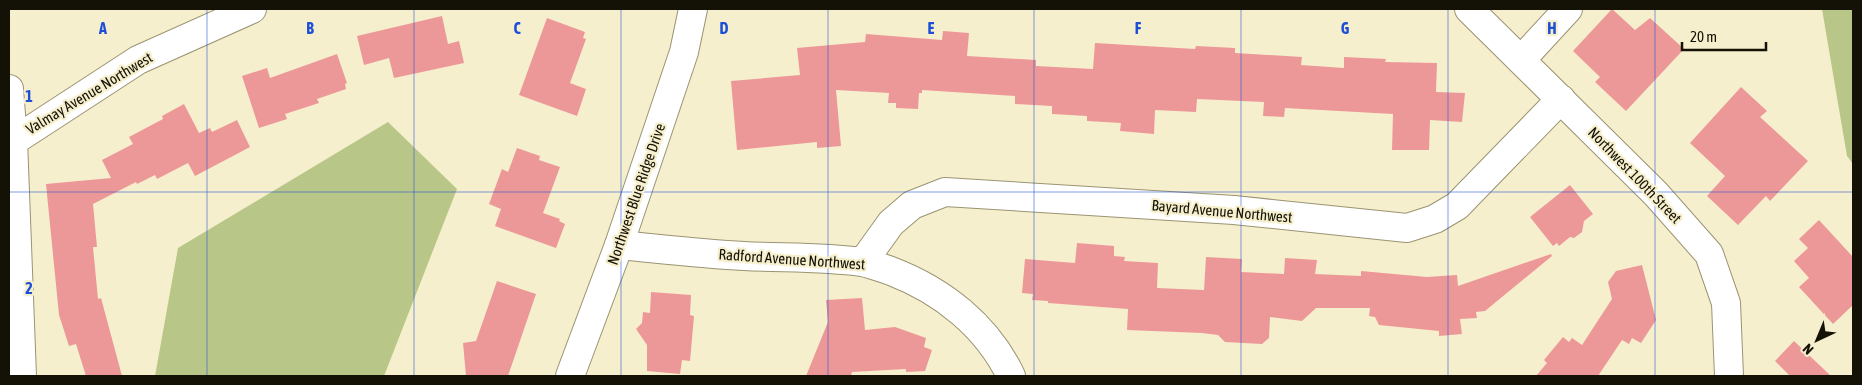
<svg xmlns="http://www.w3.org/2000/svg" width="1862" height="385" font-family="'Asap Condensed',sans-serif">
<style>
.green{fill:#b8c787}
.building{fill:#ed9898}
.lines{fill:none;stroke-linecap:round;stroke-linejoin:round}
.minor-casing{stroke:#9a9474;stroke-width:30}
.minor{stroke:#fff;stroke-width:28}
.grid{fill:none;stroke:#1d4ed8;stroke-width:1;stroke-opacity:0.55}
.labels{text-anchor:middle;dominant-baseline:central;stroke-width:4.5;stroke-linejoin:round;paint-order:stroke}
.street-label{font-size:15px;fill:#141106;stroke:#f6efcd}
.grid-label{font-size:16px;text-anchor:middle;font-weight:bold;fill:#1d4ed8;stroke:#f6efcd;stroke-width:4.5;stroke-linejoin:round;paint-order:stroke}
</style>
<rect width="100%" height="100%" fill="#f6efcd"/>
<!-- green -->
<g class="green">
<polygon points="1822,9 1853,9 1853,164 1847,156"/>
<polygon points="388,122 457,189 384,376 155,376 178,248"/>
</g>
<!-- building -->
<g class="building">
<polygon points="1612,9 1635,30 1650,18 1684,49 1626,111 1595,82 1600,77 1573,51"/>
<polygon points="442,16 448,44 459,41 464,63 394,78 389,58 364,65 357,36"/>
<polygon points="547,18 585,32 583,38 586,39 570,83 586,89 577,116 519,95"/>
<polygon points="943,31 969,33 967,56 1036,60 1036,66 1093,69 1095,43 1195,49 1196,46 1235,48 1235,53 1302,57 1301,65 1344,68 1344,57 1386,59 1385,62 1437,63 1436,92 1465,93 1462,122 1430,120 1429,150 1392,150 1393,114 1285,108 1284,117 1263,116 1264,102 1197,99 1196,112 1155,110 1154,134 1120,131 1121,123 1087,121 1087,116 1052,114 1052,106 1015,104 1015,96 922,90 922,93 919,93 918,109 896,108 896,103 888,103 889,93 836,90 841,146 817,148 817,142 737,150 731,81 800,75 797,48 865,42 866,34 942,40"/>
<polygon points="337,54 347,83 345,84 346,89 317,99 319,103 285,114 287,119 259,128 242,76 267,68 270,78"/>
<polygon points="1741,87 1767,111 1760,117 1808,161 1770,201 1766,196 1738,225 1707,196 1725,176 1690,143"/>
<polygon points="184,104 199,133 210,128 212,132 237,120 250,147 195,176 188,163 157,179 155,175 137,184 136,182 93,204 97,247 93,247 98,299 101,298 122,376 86,376 76,344 69,346 59,315 46,184 111,178 102,160 133,144 129,137 163,119 162,116"/>
<polygon points="517,148 540,156 539,160 560,167 543,213 560,219 559,221 565,224 556,248 495,226 501,209 489,204 502,169 508,172"/>
<polygon points="1570,185 1593,214 1584,221 1582,232 1574,238 1570,237 1559,246 1557,243 1553,246 1530,217"/>
<polygon points="1819,220 1853,257 1853,305 1833,324 1799,287 1809,278 1794,261 1808,248 1799,239"/>
<polygon points="1077,243 1114,246 1114,256 1125,257 1124,261 1158,263 1157,288 1204,290 1206,257 1242,259 1241,272 1284,274 1285,258 1317,260 1315,274 1361,276 1361,271 1427,277 1457,275 1458,286 1551,254 1552,256 1485,311 1476,312 1477,318 1460,319 1462,334 1439,336 1439,331 1379,325 1375,317 1369,316 1370,308 1316,308 1302,321 1270,317 1269,338 1262,344 1225,342 1218,335 1202,333 1127,330 1128,309 1048,303 1048,301 1032,300 1033,294 1022,293 1025,259 1075,263"/>
<polygon points="1642,265 1656,320 1641,343 1632,338 1629,344 1622,340 1598,376 1536,376 1547,363 1544,360 1563,337 1569,342 1572,338 1582,345 1612,299 1608,282 1616,271"/>
<polygon points="497,281 536,294 508,376 466,376 463,343 476,341"/>
<polygon points="651,292 691,295 690,315 694,316 690,361 682,360 680,374 647,371 647,345 636,329 642,323 643,312 650,313"/>
<polygon points="862,298 865,330 895,327 926,338 924,347 932,350 925,371 906,372 906,369 852,372 851,376 806,376 828,322 826,300"/>
<polygon points="1794,341 1831,376 1790,376 1775,361"/>
</g>
<g class="lines">
<!-- minor casing -->
<g class="minor-casing">
<g id="minor">
<polyline points="1469,9 1656,194 1709,254 1726,303 1729,376"/>
<polyline points="1521,60 1568,9"/>
<polyline points="9,89 13,140 22,376"/>
<polyline points="9,144 138,60 252,9"/>
<path d="M619 245C661 249 702 254 744 256 783 258 823 257 862 262 872 264 882 268 891 271 943 291 987 326 1011 376"/>
<polyline points="863,262 891,223 912,205 945,192 1234,210 1407,228 1435,219 1457,206 1561,99"/>
<polyline points="570,376 619,245 684,52 693,9"/>
</g>
</g>
<!-- minor -->
<use href="#minor" class="minor"/>
</g>
<!-- grid -->
<path class="grid" d="M207 9V376M414 9V376M621 9V376M828 9V376M1034 9V376M1241 9V376M1448 9V376M1655 9V376M9 192H1853"/>
<g class="labels">
<!-- street labels -->
<g class="street-label">
<text transform="translate(89 93) rotate(-31)">Valmay Avenue Northwest</text>
<text transform="translate(1635 175) rotate(46)">Northwest 100th Street</text>
<text transform="translate(636 194) rotate(-71)">Northwest Blue Ridge Drive</text>
<text transform="translate(1222 211) rotate(5)">Bayard Avenue Northwest</text>
<text transform="translate(792 259) rotate(4)">Radford Avenue Northwest</text>
</g>
</g>
<g class="grid-label">
<text x="103" y="34">A</text>
<text x="310" y="34">B</text>
<text x="517" y="34">C</text>
<text x="724" y="34">D</text>
<text x="931" y="34">E</text>
<text x="1138" y="34">F</text>
<text x="1345" y="34">G</text>
<text x="1552" y="34">H</text>
<text x="29" y="102">1</text>
<text x="29" y="294">2</text>
</g>
<!-- border -->
<rect width="1862" height="385" fill="none" stroke="#141106" stroke-width="20"/>
<!-- north arrow -->
<g transform="translate(1817 340) rotate(224)" stroke="#f6efcd" stroke-width="4" paint-order="stroke">
<path d="M0-4L9 19L0 12L-9 19Z" fill="#141106"/>
<text y="-8" font-size="14" font-weight="bold" text-anchor="middle" fill="#141106">N</text>
</g>
<!-- scale -->
<path d="M1682 42v8h84v-8" fill="none" stroke="#141106" stroke-width="2.5"/>
<text x="1690" y="42" font-size="15" fill="#141106" stroke="#f6efcd" stroke-width="4" paint-order="stroke">20 m</text>
</svg>
